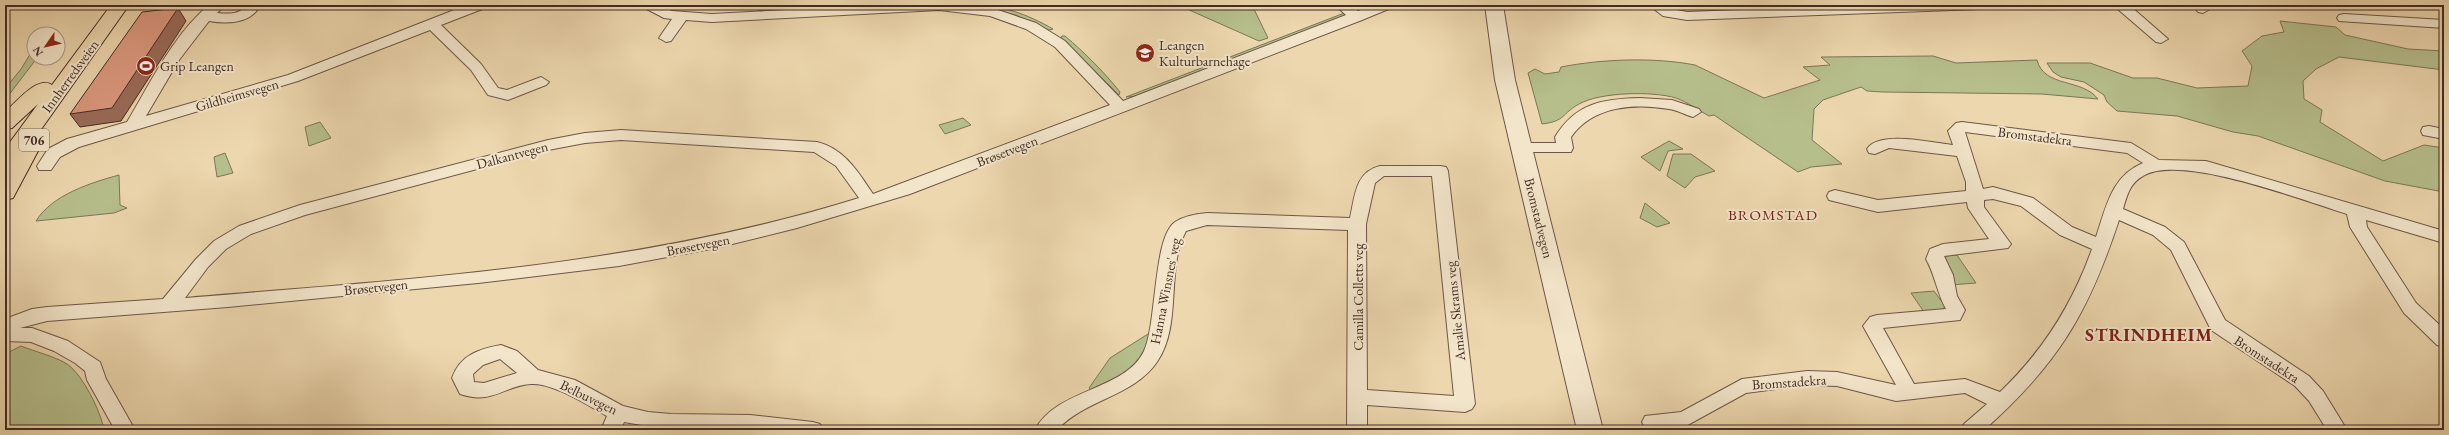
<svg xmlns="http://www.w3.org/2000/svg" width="2449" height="435" font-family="'EB Garamond',serif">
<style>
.green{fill:#b6bf8c;stroke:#7c7658}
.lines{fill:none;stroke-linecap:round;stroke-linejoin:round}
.minor-casing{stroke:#6d5746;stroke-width:2}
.tertiary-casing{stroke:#6d5746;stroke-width:2}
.trunk-casing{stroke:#422c24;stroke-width:2}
.minor{fill:#f3e5ca;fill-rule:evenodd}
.tertiary{fill:#f3e5ca;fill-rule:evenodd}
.trunk{fill:#edd7ae;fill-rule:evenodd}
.shaded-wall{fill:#9a6b59;stroke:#422c24}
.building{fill:#dc997f;stroke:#422c24}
.labels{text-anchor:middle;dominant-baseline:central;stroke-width:4;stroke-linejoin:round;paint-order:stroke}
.shield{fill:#f3e5ca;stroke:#776456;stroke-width:1}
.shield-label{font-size:13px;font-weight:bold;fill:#422c24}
.poi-label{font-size:14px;fill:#422c24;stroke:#f3e5ca;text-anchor:start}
.street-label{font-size:14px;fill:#422c24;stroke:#f3e5ca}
.neighbourhood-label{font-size:15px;letter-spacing:1px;fill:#7a1f14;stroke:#f3e5ca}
.district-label{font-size:18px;font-weight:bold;letter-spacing:1px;fill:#7a1f14;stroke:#f3e5ca}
</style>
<rect width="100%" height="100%" fill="#edd7ae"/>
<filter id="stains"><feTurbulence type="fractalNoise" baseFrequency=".005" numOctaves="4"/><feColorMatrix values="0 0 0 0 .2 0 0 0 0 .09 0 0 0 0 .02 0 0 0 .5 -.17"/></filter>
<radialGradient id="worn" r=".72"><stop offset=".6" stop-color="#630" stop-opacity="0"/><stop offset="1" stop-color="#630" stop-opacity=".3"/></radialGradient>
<!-- green -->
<g class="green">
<polygon points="825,5 884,5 754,12 769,8"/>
<path d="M972 5C1002 5 1027 14 1053 29L1049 30 1016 15Z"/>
<polygon points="1178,5 1252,5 1268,38 1259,41"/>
<polygon points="1347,12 1345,16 1139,96 1126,97"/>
<polygon points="2280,21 2336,27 2345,35 2408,49 2444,51 2444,70 2339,57 2316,69 2303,81 2304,99 2322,110 2320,122 2383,161 2424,145 2444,148 2444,192 2385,181 2258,136 2233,132 2177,116 2117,111 2107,102 2104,95 2084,82 2061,77 2053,72 2047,63 2090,63 2133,78 2157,78 2197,88 2248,86 2252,66 2242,51 2262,36 2284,32"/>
<path d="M1062 36H1065C1085 53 1104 72 1120 92L1119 95 1061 38Z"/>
<polygon points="32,51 34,51 34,58 37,58 5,100 5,89 21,69"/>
<path d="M1933 56 1956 63 2037 60C2044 88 2082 78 2098 99L2042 94 1883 92 1867 91 1861 87 1823 100 1814 109 1812 140 1842 164 1811 167 1798 172 1714 115 1709 116C1698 110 1687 102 1676 98 1653 91 1600 92 1579 104 1561 114 1566 121 1542 124L1528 73 1535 69 1545 74 1559 72 1561 67C1602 59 1654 57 1695 65L1764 98 1820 80 1803 67 1830 65 1821 57Z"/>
<polygon points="963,118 971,125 945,134 939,125"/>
<polygon points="320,122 331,138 309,146 305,127"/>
<polygon points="1669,141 1683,149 1668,151 1660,171 1641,157"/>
<polygon points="225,153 233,173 217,177 214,157"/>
<polygon points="1673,154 1691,154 1715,171 1695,177 1685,188 1667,176"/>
<path d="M119 175 120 205 127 208 114 213 36 221C52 195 90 183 119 175Z"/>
<polygon points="1645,203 1670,223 1657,227 1640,218"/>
<polygon points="1957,255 1976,283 1950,285 1943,259 1947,256"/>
<polygon points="1934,291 1945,306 1942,311 1924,312 1911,293"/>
<polygon points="1148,334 1151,335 1152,340 1133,369 1093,391 1089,388 1110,358"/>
<path d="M21 346C36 352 54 356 67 364 83 375 101 412 104 430H5V354Z"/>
</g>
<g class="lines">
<!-- minor casing -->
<g class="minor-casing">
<g id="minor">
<path d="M209 5H225L217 13C227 14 241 15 246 5H260C252 24 226 24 209 21L179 60 146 116 288 75 467 5H487L485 8 441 25 481 64 498 88 507 90 541 77 549 82 546 85 508 100 488 95 471 70 430 30 298 81 79 147 60 157 51 170H39L37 166 48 149 67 139 127 122C151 82 173 35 209 5Z"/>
<path d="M639 5H658L672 11 712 14 878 5H968L992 8 1036 23 1065 41 1123 101 1346 15 1335 5H1351L1358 11 1373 5H1393L1391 8 1362 20 910 194 797 228 716 248 619 266 478 283 228 307 47 321 20 328H32L68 341 100 362 106 379 135 430H115L87 380 85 371 75 363 54 351 31 342 5 341V319L32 309 47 307 163 299 196 259 214 241 239 226 300 205 548 140 585 133 621 130 817 142C845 149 858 172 873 194L1110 105 1055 47 1026 29 990 16 939 10 712 22 686 20 671 41 666 42 659 38 672 19 664 18ZM621 140 814 152 836 166 859 198C641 266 411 279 185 298L208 267 226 249 251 234 305 215 548 150 585 143Z"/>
<polygon points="1649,5 1666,5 1672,9 1687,12 1867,5 1987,5 1980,9 1687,20 1663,16"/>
<polygon points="2113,5 2129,5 2168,39 2161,43 2156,42"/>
<polygon points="2193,5 2207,5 2210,9 2203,13 2198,12"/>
<polygon points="2344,14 2444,20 2444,28 2339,21 2337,18 2339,15"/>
<path d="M1640 98 1672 100 1699 109 1701 112 1693 117C1685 115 1678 110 1669 109 1634 103 1593 106 1571 137L1573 148 1571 152H1523L1517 151 1515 147 1517 143H1556L1555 137C1576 103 1602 99 1640 98Z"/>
<path d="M1962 122 2131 143 2159 160 2206 161 2444 231V243L2366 220 2367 227 2416 303 2444 329V347L2437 345 2404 313 2350 227 2347 214C2304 201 2181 153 2143 176 2130 183 2127 195 2123 209L2165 227 2184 242 2225 320 2309 376 2323 391 2347 430H2327L2309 401 2295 386 2211 330 2171 250 2153 235 2119 220C2088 314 2058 364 1984 430H1961L1964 424 1987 404 1965 393 1896 401 1837 386 1807 385 1746 393 1684 427 1652 430 1645 428 1642 422 1645 416 1681 412 1742 379 1807 371 1837 372 1896 385 1863 326 1870 317 1877 315 1946 309C1937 293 1935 275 1926 259L1930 249 1943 244 1989 239 1968 208 1967 202 1878 212 1829 200 1827 196 1829 192 1835 190 1878 200 1966 191V182L1957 156 1889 148 1875 154 1869 153 1867 149C1879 130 1933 143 1953 145L1948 131 1956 123ZM1965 132 2127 153 2143 163C2111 176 2106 208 2096 237L2072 227 2033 198 1993 187 1983 189ZM1993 199 2021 206 2060 235 2092 249C2072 305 2043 351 2000 392L1965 379 1914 384 1883 328 1960 320 1965 310 1957 296 1953 275 1944 256 2008 248 2011 244 1984 207V200Z"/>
<polygon points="2429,126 2444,129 2444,139 2423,135 2421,131 2423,127"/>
<path d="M1380 166H1440L1446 167 1448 171 1475 404 1472 409 1465 412 1367 405V430H1347L1348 230 1207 225 1186 231C1165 270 1183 324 1157 362 1133 397 1085 399 1057 430H1035C1057 388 1125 391 1144 351 1157 323 1153 237 1175 222 1184 216 1196 214 1207 213L1350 218C1355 196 1355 172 1380 166ZM1384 176H1432L1454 396 1367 390 1366 224 1375 183Z"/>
<path d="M501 345 517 351 538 370 575 380 623 406 648 412 671 414 750 415 813 422 820 424 823 430H671L624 422 621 430H601L607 416C589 406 552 382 531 384 503 386 492 405 460 394L452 378C460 355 479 349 501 345ZM500 359 517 373 484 383 474 382 473 374 483 365Z"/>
</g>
</g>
<!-- tertiary casing -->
<g class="tertiary-casing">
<polygon id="tertiary" points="1485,5 1503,5 1515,80 1603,430 1577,430 1495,80"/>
</g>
<!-- trunk casing -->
<g class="trunk-casing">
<path id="trunk" d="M111 5H129L30 145 35 146 38 151 13 198 5 200 7 170 5 171V149L38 104 12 128 5 129V112C16 103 37 75 52 85Z"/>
</g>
<!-- minor -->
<use href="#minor" class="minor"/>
<!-- tertiary -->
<use href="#tertiary" class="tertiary"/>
<!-- trunk -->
<use href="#trunk" class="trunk"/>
</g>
<!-- shaded-wall -->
<polygon class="shaded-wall" points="178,8 186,21 121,121 80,127 70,114"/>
<!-- building -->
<polygon class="building" points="178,8 112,108 70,114 142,12"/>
<!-- icons -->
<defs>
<g id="school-disc" transform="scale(1)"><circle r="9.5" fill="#8f2418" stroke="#f3e5ca"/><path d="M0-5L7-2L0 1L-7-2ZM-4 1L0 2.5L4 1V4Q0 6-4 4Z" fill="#fff"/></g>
<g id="stadium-disc" transform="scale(1)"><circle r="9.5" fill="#8f2418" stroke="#f3e5ca"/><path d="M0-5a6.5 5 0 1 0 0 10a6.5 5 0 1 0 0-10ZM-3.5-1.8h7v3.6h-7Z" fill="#fff"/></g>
</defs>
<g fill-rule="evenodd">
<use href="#school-disc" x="1145" y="53"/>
<use href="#stadium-disc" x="146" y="66"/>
</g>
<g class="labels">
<!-- shield labels -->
<rect class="shield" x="19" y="129" width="30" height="22" rx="3"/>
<g class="shield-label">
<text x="34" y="140">706</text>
</g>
<!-- poi labels -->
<g class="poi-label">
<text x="1159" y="45">Leangen<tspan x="1159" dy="16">Kulturbarnehage</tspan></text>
<text x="160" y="66">Grip Leangen</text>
</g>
<!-- street labels -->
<g class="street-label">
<text transform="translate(70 76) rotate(-54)">Innherredsveien</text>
<text transform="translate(237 95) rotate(-16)">Gildheimsvegen</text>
<text transform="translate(2035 136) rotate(7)">Bromstadekra</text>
<text transform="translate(1007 151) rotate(-21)">Brøsetvegen</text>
<text transform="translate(512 155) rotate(-15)">Dalkantvegen</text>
<text transform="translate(1539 218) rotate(76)">Bromstadvegen</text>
<text transform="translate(698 245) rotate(-11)">Brøsetvegen</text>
<text transform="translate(376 287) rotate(-6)">Brøsetvegen</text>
<text transform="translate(1165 291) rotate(-79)">Hanna Winsnes' veg</text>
<text transform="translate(1358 297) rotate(-90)">Camilla Colletts veg</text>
<text transform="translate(1455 311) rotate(-96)">Amalie Skrams veg</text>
<text transform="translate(2267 359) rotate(33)">Bromstadekra</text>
<text transform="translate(1789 382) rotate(-4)">Bromstadekra</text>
<text transform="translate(589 397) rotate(26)">Belbuvegen</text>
</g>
<!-- neighbourhood labels -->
<g class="neighbourhood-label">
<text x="1773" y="214">BROMSTAD</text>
</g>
<!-- district labels -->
<g class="district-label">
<text x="2149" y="334">STRINDHEIM</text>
</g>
</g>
<!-- margin -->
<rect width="2449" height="435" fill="none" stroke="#edd7ae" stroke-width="20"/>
<rect x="6" y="6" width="2437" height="423" fill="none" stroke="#422c24" stroke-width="2"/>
<rect x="10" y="10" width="2429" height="415" fill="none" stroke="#422c24"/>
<!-- north arrow -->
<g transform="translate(46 46) rotate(236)"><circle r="19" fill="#f3e5ca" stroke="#ac9b88"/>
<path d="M0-3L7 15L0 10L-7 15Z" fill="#8f2418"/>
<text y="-6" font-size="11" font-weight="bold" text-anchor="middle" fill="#422c24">N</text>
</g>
<rect width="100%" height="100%" filter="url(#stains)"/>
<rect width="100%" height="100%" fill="url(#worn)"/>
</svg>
